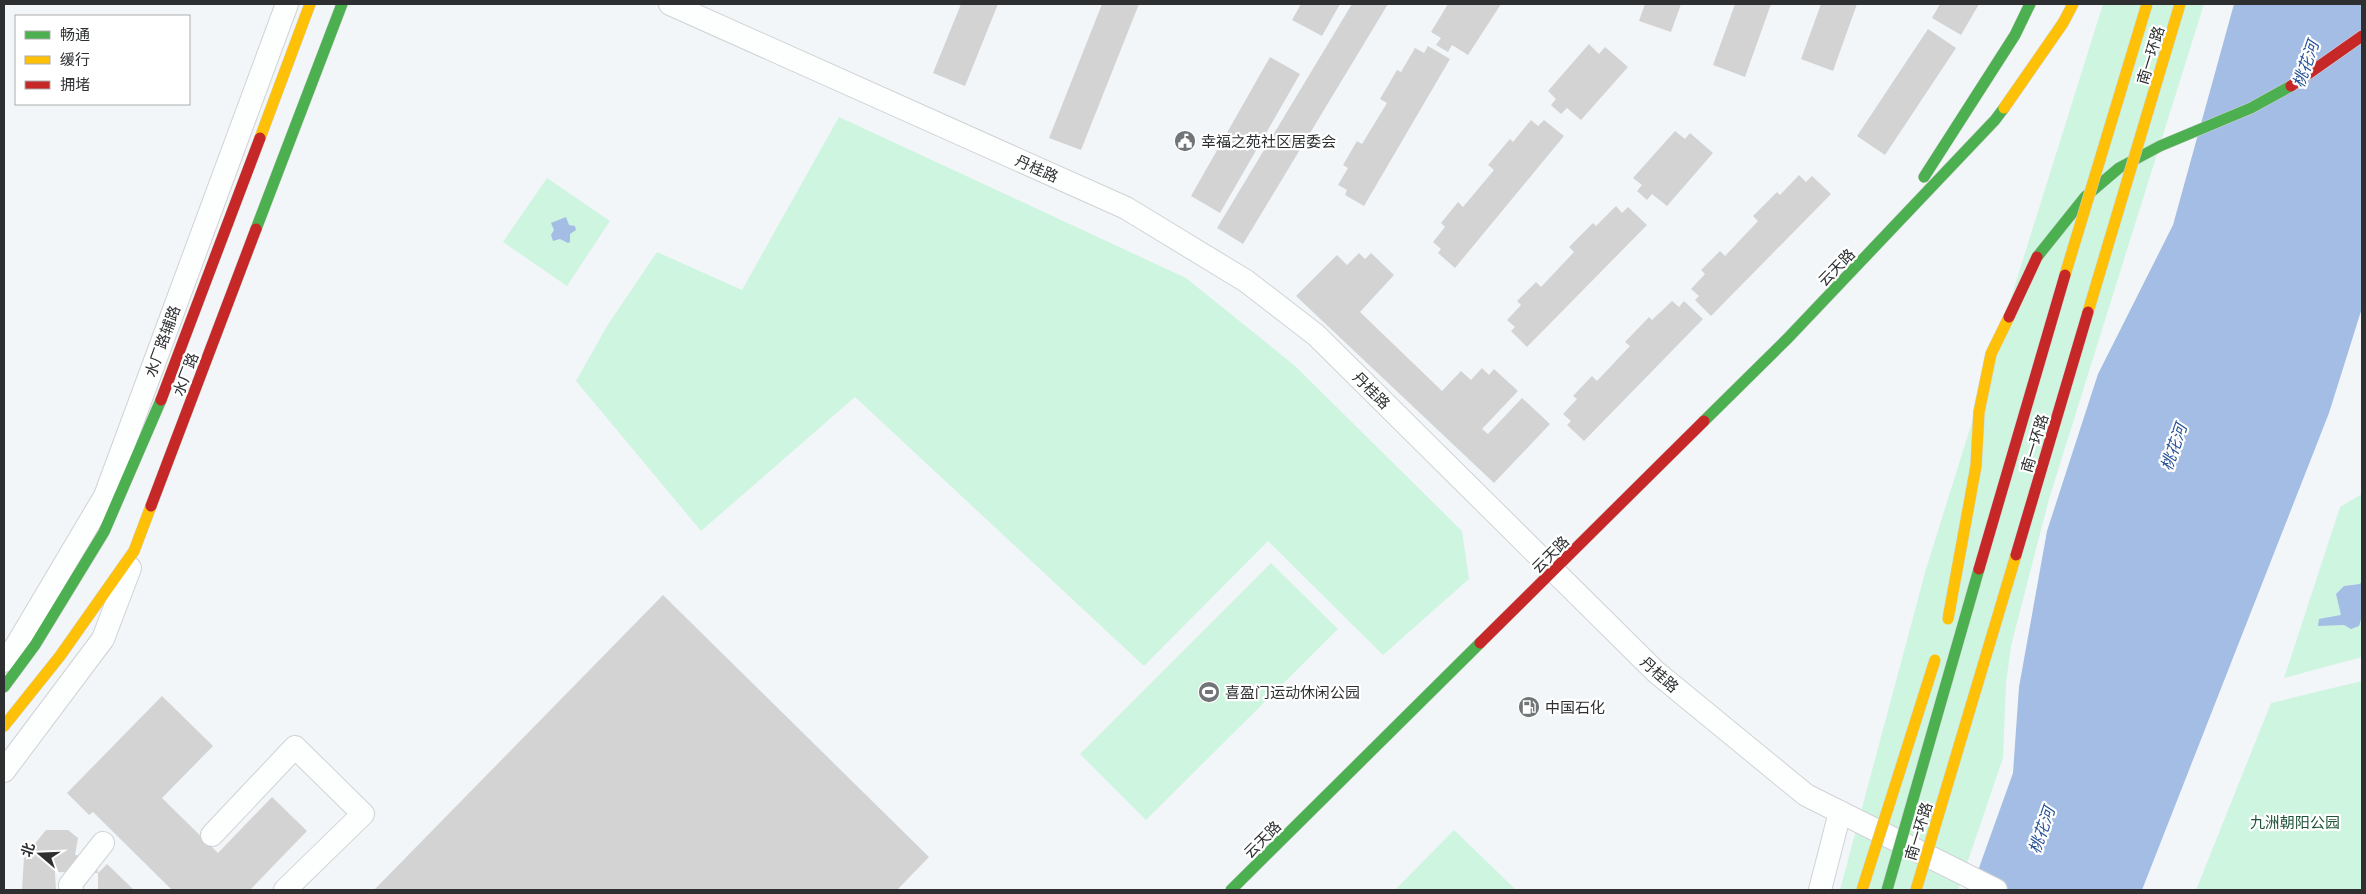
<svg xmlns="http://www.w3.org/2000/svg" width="2366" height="894" font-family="Barlow,'Noto Sans SC',sans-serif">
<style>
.green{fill:#cef5e0}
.water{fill:#a4bde5}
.building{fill:#d3d3d3}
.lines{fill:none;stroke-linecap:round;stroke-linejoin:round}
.street-casing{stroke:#d0d2d4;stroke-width:24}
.fast-casing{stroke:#d0d2d4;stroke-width:12}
.slow-casing{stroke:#d0d2d4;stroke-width:12}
.jam-casing{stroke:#d0d2d4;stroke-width:12}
.street{stroke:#fdfefe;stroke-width:22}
.fast{stroke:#4caf50;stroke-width:11}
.slow{stroke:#ffc107;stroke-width:11}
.jam{stroke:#c62828;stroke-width:11}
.fast-bridge-casing{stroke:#d0d2d4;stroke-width:12;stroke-linecap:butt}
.slow-bridge-casing{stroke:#d0d2d4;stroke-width:12;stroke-linecap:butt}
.jam-bridge-casing{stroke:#d0d2d4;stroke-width:12;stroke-linecap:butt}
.fast-bridge{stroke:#4caf50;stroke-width:11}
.slow-bridge{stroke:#ffc107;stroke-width:11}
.jam-bridge{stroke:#c62828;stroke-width:11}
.labels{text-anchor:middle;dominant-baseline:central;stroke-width:4.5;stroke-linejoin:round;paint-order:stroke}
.street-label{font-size:15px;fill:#2d2f31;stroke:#fff}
.poi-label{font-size:15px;fill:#2d2f31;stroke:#fff;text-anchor:start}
.park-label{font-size:15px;fill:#1f543a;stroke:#fff}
.water-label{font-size:16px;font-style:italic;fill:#285296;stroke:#fff}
</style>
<rect width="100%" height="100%" fill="#f3f6f8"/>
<!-- green -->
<g class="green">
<polygon points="2103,4 2204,4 2049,499 2011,646 2006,683 2003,758 1958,890 1840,890 1926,569"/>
<polygon points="839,117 1186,278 1294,365 1462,531 1469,579 1383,655 1268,541 1144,666 855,397 701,531 576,381 607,326 657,252 742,290"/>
<polygon points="547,178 610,221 567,286 503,242"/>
<polygon points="2362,494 2362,657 2284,678 2340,507"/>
<polygon points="1271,563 1338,629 1146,820 1080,754"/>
<polygon points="2362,681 2362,890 2196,890 2271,703"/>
<polygon points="1454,830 1516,890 1395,890"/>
</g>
<!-- water -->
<g class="water">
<polygon points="2234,4 2362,4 2362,308 2329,413 2142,890 1971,890 2013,773 2019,687 2047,531 2098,374 2173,225"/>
<polygon points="566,217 569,225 575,226 576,230 570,234 570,242 568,243 560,239 553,241 551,235 554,230 551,223"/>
<polygon points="2362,581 2362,616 2359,626 2351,629 2344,625 2318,626 2319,619 2341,615 2336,594 2344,586 2360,584"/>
</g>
<!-- building -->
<g class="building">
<polygon points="961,4 998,4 965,86 933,73"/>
<polygon points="1102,4 1139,4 1081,150 1049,138"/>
<polygon points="1301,4 1340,4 1322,36 1292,20"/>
<polygon points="1352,4 1388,4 1243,244 1217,228"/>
<polygon points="1448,4 1501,4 1468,55 1452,45 1448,52 1436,45 1441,38 1431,32"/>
<polygon points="1645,4 1681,4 1671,32 1639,21"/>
<polygon points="1735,4 1771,4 1745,77 1713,65"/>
<polygon points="1821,4 1857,4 1833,71 1801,59"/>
<polygon points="1940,4 1979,4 1961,35 1932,18"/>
<polygon points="1928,29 1956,48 1885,155 1857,136"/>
<polygon points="1589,44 1599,54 1605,47 1628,67 1581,120 1567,108 1561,114 1551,105 1556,99 1548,91"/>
<polygon points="1428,46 1450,59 1364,206 1345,195 1347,190 1338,185 1348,168 1343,165 1357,141 1362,144 1387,103 1380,99 1397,70 1401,72 1415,48 1424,53"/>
<polygon points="1270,57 1300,74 1220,213 1191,196"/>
<polygon points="1531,120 1538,126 1544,120 1564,136 1455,268 1438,253 1441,249 1433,242 1445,227 1441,223 1458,202 1463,207 1494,170 1488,165 1510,139 1513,142"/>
<polygon points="1675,131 1685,139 1690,133 1713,153 1667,206 1652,194 1647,200 1637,191 1642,185 1633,178"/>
<polygon points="1799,175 1806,182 1812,176 1831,194 1711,316 1695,300 1699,296 1691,289 1705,274 1701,270 1720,251 1725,256 1758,221 1753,216 1777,192 1780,195"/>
<polygon points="1616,206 1622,213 1628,207 1647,225 1527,347 1511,331 1515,327 1507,320 1521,305 1517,301 1536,282 1541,287 1574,252 1569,247 1593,223 1596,226"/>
<polygon points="1359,253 1365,259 1371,253 1394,275 1360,312 1442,391 1461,371 1471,380 1482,368 1489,375 1494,369 1518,391 1482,429 1488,434 1522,398 1550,424 1494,483 1296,296 1337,255 1347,265"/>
<polygon points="1672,301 1679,307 1684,301 1703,319 1584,441 1567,425 1571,421 1563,414 1577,399 1573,396 1592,376 1597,381 1630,346 1625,342 1649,317 1652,320"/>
<polygon points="663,595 929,857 897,890 374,890"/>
<polygon points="162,696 213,746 162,798 218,853 272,797 307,831 250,890 172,890 93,812 89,815 67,793"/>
<polygon points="46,830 68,830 78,838 75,855 94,857 98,873 107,864 134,890 98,890 98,873 55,872 56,890 22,890 24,857"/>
</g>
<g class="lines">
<!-- street casing -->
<g class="street-casing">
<g id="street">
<polyline points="670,4 1126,208 1246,281 1316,335 1656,672 1806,795 1996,890"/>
<polyline points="4,661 16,646 105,496 287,4"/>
<polyline points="4,771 103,639 130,568"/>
<polyline points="212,835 295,747 363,814 285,890"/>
<polyline points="72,890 70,885 103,843"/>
<polyline points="1820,890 1840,812"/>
</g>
</g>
<!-- fast casing -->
<g class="fast-casing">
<g id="fast">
<polyline points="1924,177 2015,35 2030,4"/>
<polyline points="256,229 342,4"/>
<polyline points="2037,257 2085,197 2119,168 2160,146 2251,108 2291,86"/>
<polyline points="1704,421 1788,338 1995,120 2004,108"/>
<polyline points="4,687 35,645 104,532 161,400"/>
<polyline points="1231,890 1480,643"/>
</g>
</g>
<!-- slow casing -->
<g class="slow-casing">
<g id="slow">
<polyline points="2004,108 2063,23 2073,4"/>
<polyline points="260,138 310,4"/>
<polyline points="4,726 60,656 134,551 151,506"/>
</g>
</g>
<!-- jam casing -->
<g class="jam-casing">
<g id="jam">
<polyline points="2291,86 2362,36"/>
<polyline points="161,400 260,138"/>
<polyline points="151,506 256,229"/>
<polyline points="1480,643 1704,421"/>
</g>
</g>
<!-- street -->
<use href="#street" class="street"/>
<!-- fast -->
<use href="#fast" class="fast"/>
<!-- slow -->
<use href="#slow" class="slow"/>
<!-- jam -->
<use href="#jam" class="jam"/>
<!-- fast-bridge casing -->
<g class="fast-bridge-casing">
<polyline id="fast-bridge" points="1887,890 1979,569"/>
</g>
<!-- slow-bridge casing -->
<g class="slow-bridge-casing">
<g id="slow-bridge">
<polyline points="2065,275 2147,4"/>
<polyline points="2088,312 2180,4"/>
<polyline points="1948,619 1976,466 1979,412 1991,354 2009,317"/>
<polyline points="1862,890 1935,660"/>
<polyline points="1916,890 2016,555"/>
</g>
</g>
<!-- jam-bridge casing -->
<g class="jam-bridge-casing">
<g id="jam-bridge">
<polyline points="2009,317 2037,257"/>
<polyline points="2016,555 2088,312"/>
<polyline points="1979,569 2065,275"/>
</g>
</g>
<!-- fast-bridge -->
<use href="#fast-bridge" class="fast-bridge"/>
<!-- slow-bridge -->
<use href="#slow-bridge" class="slow-bridge"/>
<!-- jam-bridge -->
<use href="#jam-bridge" class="jam-bridge"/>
</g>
<!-- icons -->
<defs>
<g id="civic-disc" transform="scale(1.125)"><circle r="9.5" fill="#727577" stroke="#fff"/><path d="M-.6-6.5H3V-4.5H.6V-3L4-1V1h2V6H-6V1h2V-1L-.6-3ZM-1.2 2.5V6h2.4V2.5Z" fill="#fff"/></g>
<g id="stadium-disc" transform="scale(1.125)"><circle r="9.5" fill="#727577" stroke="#fff"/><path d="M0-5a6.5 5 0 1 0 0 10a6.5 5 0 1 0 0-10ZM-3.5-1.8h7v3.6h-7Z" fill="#fff"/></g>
<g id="fuel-disc" transform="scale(1.125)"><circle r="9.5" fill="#727577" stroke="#fff"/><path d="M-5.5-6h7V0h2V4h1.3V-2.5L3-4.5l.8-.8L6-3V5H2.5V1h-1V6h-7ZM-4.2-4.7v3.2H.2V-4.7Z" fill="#fff"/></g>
</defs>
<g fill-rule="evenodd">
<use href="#civic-disc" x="1185" y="141"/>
<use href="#stadium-disc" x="1209" y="692"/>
<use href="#fuel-disc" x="1529" y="707"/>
</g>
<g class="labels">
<!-- street labels -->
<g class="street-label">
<text transform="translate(2150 55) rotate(-73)">南一环路</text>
<text transform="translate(1037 168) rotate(24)">丹桂路</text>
<text transform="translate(1836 267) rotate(-46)">云天路</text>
<text transform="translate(162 341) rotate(-70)">水厂路辅路</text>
<text transform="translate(185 374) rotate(-69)">水厂路</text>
<text transform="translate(1372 390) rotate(45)">丹桂路</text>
<text transform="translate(2034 443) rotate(-73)">南一环路</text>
<text transform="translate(1550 554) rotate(-45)">云天路</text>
<text transform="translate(1660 674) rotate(42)">丹桂路</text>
<text transform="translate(1918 831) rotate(-73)">南一环路</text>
<text transform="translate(1262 839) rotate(-45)">云天路</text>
</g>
<!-- poi labels -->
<g class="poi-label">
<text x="1201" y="141">幸福之苑社区居委会</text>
<text x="1225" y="692">喜盈门运动休闲公园</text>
<text x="1545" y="707">中国石化</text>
</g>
<!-- park labels -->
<g class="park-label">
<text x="2295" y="822">九洲朝阳公园</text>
</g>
<!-- water labels -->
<g class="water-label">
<text transform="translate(2305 64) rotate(-71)">桃花河</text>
<text transform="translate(2173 447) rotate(-71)">桃花河</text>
<text transform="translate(2041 830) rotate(-71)">桃花河</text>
</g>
</g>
<!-- border -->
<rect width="2366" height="894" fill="none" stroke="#2d2f31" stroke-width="10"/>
<!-- legend -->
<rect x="15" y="15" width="175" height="90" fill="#ffffff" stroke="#abacad"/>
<rect x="25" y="31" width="25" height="8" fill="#4caf50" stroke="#abacad"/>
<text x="60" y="40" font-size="15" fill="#2d2f31">畅通</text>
<rect x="25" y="56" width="25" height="8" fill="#ffc107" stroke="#abacad"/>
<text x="60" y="65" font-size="15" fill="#2d2f31">缓行</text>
<rect x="25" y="81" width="25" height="8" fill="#c62828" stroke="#abacad"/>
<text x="60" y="90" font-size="15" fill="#2d2f31">拥堵</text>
<!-- north arrow -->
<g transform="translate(40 854) rotate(289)" stroke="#ffffff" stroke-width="4" paint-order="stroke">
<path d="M0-4L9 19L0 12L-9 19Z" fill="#2d2f31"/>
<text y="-8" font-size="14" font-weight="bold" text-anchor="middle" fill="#2d2f31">北</text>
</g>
</svg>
